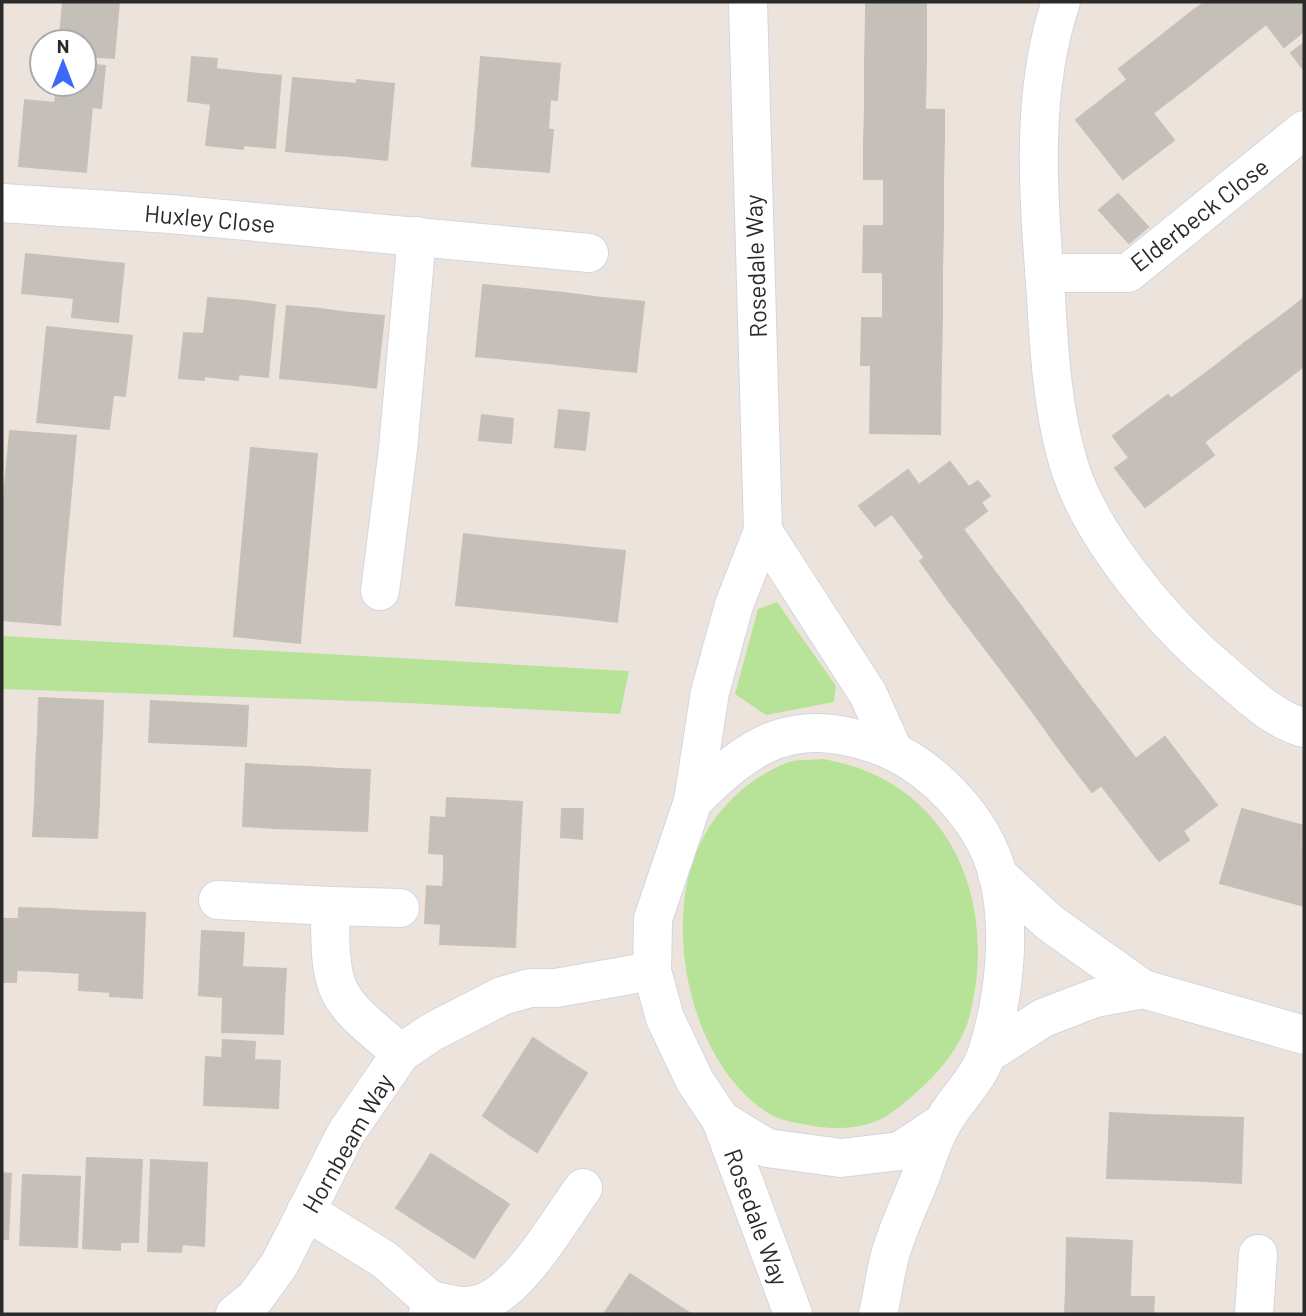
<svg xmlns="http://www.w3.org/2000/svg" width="1306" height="1316" font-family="Barlow,sans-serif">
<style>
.green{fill:#b6e398}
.building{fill:#c4bfb8;stroke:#c8c0b6;stroke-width:2}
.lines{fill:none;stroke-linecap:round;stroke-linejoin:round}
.minor-casing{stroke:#d1d6e3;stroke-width:40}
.minor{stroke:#fff;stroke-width:38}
.labels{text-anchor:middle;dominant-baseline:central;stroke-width:7;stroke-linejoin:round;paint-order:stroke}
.street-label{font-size:24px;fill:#2a2a2a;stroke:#fff}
</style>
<rect width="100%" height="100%" fill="#ece4dc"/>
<!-- green -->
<g class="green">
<polygon points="777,602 836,686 834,702 766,715 735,694 758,609"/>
<polygon points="2,636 629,671 620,714 386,702 2,689"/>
<path d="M823 759C950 780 1000 901 969 1018 959 1054 927 1085 898 1108 874 1128 844 1131 813 1126 799 1123 780 1121 768 1113 688 1062 659 917 704 836 722 803 752 777 786 763 796 759 811 760 823 759Z"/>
</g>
<!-- building -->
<g class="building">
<polygon points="63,2 119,2 114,58 84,56 84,42 68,42 68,36 60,35"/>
<polygon points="866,2 926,2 926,14 866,13"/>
<polygon points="1205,2 1249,2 1266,24 1228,54 1194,10"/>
<polygon points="1249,2 1304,2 1304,31 1284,47"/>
<polygon points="1194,10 1228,54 1191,84 1156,40"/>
<polygon points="866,13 926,14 926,62 865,61"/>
<polygon points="1156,40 1191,84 1153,113 1119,69"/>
<polygon points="1304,43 1304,70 1291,53"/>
<polygon points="192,57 217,59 216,69 250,73 243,149 206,145 211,104 188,101"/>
<polygon points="481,57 560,64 557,100 478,94"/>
<polygon points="865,61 926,62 925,110 865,109"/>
<polygon points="84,64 105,66 101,108 92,107 86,172 19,166 25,100 55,103 57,84 84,84"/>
<polygon points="250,73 281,76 275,148 243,145"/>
<polygon points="293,78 326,81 318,154 286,151"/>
<polygon points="357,80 394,84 387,160 349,156"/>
<polygon points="1127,80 1174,140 1123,179 1076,120"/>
<polygon points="326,81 356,84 349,156 318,154"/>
<polygon points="478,94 550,100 548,129 476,123"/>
<polygon points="865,109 944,110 944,143 864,142"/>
<polygon points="476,123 553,130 549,172 472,166"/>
<polygon points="864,142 944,143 943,179 864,179"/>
<rect x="884" y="179" width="59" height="47"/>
<polygon points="1118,194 1148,227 1129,243 1099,210"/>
<polygon points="864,226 943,226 942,273 863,272"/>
<polygon points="26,254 124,264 118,322 72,317 74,298 22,293"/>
<polygon points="883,272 942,273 942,319 883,319"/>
<polygon points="483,285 524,289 517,360 476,356"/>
<polygon points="524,289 564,293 556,364 517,360"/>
<polygon points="564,293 603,298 596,368 556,364"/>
<polygon points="208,298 246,301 238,380 204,376 204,380 179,378 184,333 204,334"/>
<polygon points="603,298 644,302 636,372 596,368"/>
<polygon points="1304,298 1304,341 1284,314"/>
<polygon points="246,301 275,305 268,377 238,374"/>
<polygon points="287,306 320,309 312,381 280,378"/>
<polygon points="320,309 351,313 344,384 312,381"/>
<polygon points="351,313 384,316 376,388 344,384"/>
<polygon points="1284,314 1304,341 1304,366 1279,385 1246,342"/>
<polygon points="862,318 942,319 941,366 861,365"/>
<polygon points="47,327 132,336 125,396 41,388"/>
<polygon points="1246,342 1279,385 1242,413 1209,371"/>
<polygon points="871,365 941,366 940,434 870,433"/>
<polygon points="1209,371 1242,413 1204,442 1171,399"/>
<polygon points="41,388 113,396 109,429 37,422"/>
<polygon points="1168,395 1214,455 1145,507 1115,468 1129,458 1113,436"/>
<polygon points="559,410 589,413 585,450 555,447"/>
<polygon points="482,415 513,419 511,443 479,440"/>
<polygon points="10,431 76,436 72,481 6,474"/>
<polygon points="251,448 317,454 313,498 247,492"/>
<polygon points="950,462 969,487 978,481 990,496 981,502 987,511 925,558 892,514 875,526 859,506 908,470 919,485"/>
<polygon points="6,474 72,481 69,514 3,507"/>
<polygon points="247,492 313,498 310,531 244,525"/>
<polygon points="3,507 69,514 66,546 2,541"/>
<polygon points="244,525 310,531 307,564 241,558"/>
<polygon points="963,529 992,568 948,600 920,561"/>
<polygon points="464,534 505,539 498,609 456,605"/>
<polygon points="505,539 545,543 538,613 498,609"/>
<polygon points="2,541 66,546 63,579 2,574"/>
<polygon points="545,543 584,547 577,617 538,613"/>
<polygon points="584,547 625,551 617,622 577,617"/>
<polygon points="241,558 307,564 304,596 238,591"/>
<polygon points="992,568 1021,606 977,638 948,600"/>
<polygon points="2,574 63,579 60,625 2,620"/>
<polygon points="238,591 304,596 300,643 234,636"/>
<polygon points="1021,606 1049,644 1006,676 977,638"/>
<polygon points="1049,644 1078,683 1035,715 1006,676"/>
<polygon points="1078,683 1107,721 1063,754 1035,715"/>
<polygon points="39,698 103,701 102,735 38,732"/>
<polygon points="151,701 248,706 246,746 149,742"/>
<polygon points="1107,721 1136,759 1092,792 1063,754"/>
<polygon points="38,732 102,735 100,770 36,766"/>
<polygon points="1165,737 1217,805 1183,831 1189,840 1159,861 1101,785"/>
<polygon points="246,764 277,766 274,828 243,826"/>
<polygon points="36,766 100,770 99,804 35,801"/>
<polygon points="277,766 308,767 305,829 274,828"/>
<polygon points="308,767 339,769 336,830 305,829"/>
<polygon points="339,769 370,770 367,831 336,830"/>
<polygon points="447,798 522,802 518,875 444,871 444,854 429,853 431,817 446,818"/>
<polygon points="35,801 99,804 97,838 33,836"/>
<polygon points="562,809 583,809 582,839 561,837"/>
<polygon points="1242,809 1304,826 1286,901 1220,883"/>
<polygon points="1304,835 1304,906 1286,901"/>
<polygon points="444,871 518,875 515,947 440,944 441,924 425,923 427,886 443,887"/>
<polygon points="19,908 51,909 48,971 17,970"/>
<polygon points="51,909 82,911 80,973 48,971"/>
<polygon points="82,911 114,912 111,992 79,990"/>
<polygon points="114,912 145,913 142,998 110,996"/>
<polygon points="2,919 19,919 16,982 2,982"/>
<polygon points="202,931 244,933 243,951 201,950"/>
<polygon points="201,950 243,951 242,967 286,969 284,1003 223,1001 223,997 199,995"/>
<polygon points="223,1001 284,1003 283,1034 222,1032"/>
<polygon points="533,1038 560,1056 535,1095 508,1077"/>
<polygon points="223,1040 255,1042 254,1060 280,1061 278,1108 204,1105 206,1057 222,1058"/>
<polygon points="560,1056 587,1073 562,1112 535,1095"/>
<polygon points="508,1077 535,1095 509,1134 483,1116"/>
<polygon points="535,1095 562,1112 537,1152 509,1134"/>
<polygon points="1110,1113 1149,1115 1147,1179 1107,1178"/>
<polygon points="1149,1115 1178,1116 1176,1180 1147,1179"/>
<polygon points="1178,1116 1208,1117 1205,1181 1176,1180"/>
<polygon points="1208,1117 1243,1118 1241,1183 1205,1181"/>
<polygon points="431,1154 470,1179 452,1206 414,1181"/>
<polygon points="87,1158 142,1160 138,1242 120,1242 120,1250 83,1248"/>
<polygon points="151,1160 207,1163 204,1246 182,1244 181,1252 148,1251"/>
<polygon points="2,1173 11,1174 8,1239 2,1239"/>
<polygon points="23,1175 80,1177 77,1247 20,1245"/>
<polygon points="470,1179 509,1204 491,1231 452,1206"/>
<polygon points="414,1181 452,1206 435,1233 396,1208"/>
<polygon points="452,1206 491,1231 474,1258 435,1233"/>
<polygon points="1067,1238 1132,1241 1130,1292 1066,1290"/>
<polygon points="630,1274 668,1299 658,1314 632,1314 612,1302"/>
<polygon points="1066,1290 1130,1292 1130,1297 1154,1297 1153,1314 1065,1314"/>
<polygon points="668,1299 691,1314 658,1314"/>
<polygon points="612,1302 632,1314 604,1314"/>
</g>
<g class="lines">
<!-- minor casing -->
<g class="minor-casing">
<g id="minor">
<polyline points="748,2 763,531 734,605 710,692 693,801 653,919 652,971 665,1018 695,1081 721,1120 793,1314"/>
<path d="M1061 2C1029 96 1039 199 1046 297 1049 352 1053 413 1069 465 1091 537 1165 625 1222 672 1248 694 1272 719 1304 728"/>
<polyline points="2,203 170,214 589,253"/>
<polyline points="1044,273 1128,273 1304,130"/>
<polyline points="763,531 868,694 893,750"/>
<polyline points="380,591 398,449 417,236"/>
<path d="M693 801C751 743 792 716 875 744 930 763 983 818 998 875 1012 931 1004 999 987 1053 978 1081 955 1099 942 1124 933 1139 928 1157 922 1173 912 1199 899 1225 891 1252 885 1272 883 1294 878 1314"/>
<polyline points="997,874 1050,923 1143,989 1304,1035"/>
<path d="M218 900 330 906C330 997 333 996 401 1053"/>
<polyline points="330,906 400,908"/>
<polyline points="987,1054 1043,1018 1095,998 1143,989"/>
<polyline points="721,1120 767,1148 841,1158 900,1151 942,1123"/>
<polyline points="306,1211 385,1260 430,1300 428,1314"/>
<path d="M430 1300C446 1303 463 1309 479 1304 519 1293 558 1222 583 1188"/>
<polyline points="235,1314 255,1298 279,1265 346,1133 401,1053 432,1032 502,996 530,988 556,988 652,971"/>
<polyline points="1254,1314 1258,1254"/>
</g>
</g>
<!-- minor -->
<use href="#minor" class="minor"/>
</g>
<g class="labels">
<!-- street labels -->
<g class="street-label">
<text transform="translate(1199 214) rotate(-38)">Elderbeck Close</text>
<text transform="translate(210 218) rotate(5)">Huxley Close</text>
<text transform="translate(755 266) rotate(-92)">Rosedale Way</text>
<text transform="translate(347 1143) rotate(-60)">Hornbeam Way</text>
<text transform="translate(757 1217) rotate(70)">Rosedale Way</text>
</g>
</g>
<!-- border -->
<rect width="1306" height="1316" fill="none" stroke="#2a2a2a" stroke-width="7"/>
<!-- north arrow -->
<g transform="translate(63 63)"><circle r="33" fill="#ffffff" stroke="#aaaaaa" stroke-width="2"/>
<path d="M0-5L12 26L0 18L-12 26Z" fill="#3c69fa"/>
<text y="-10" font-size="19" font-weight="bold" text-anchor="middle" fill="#2a2a2a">N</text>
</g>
</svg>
